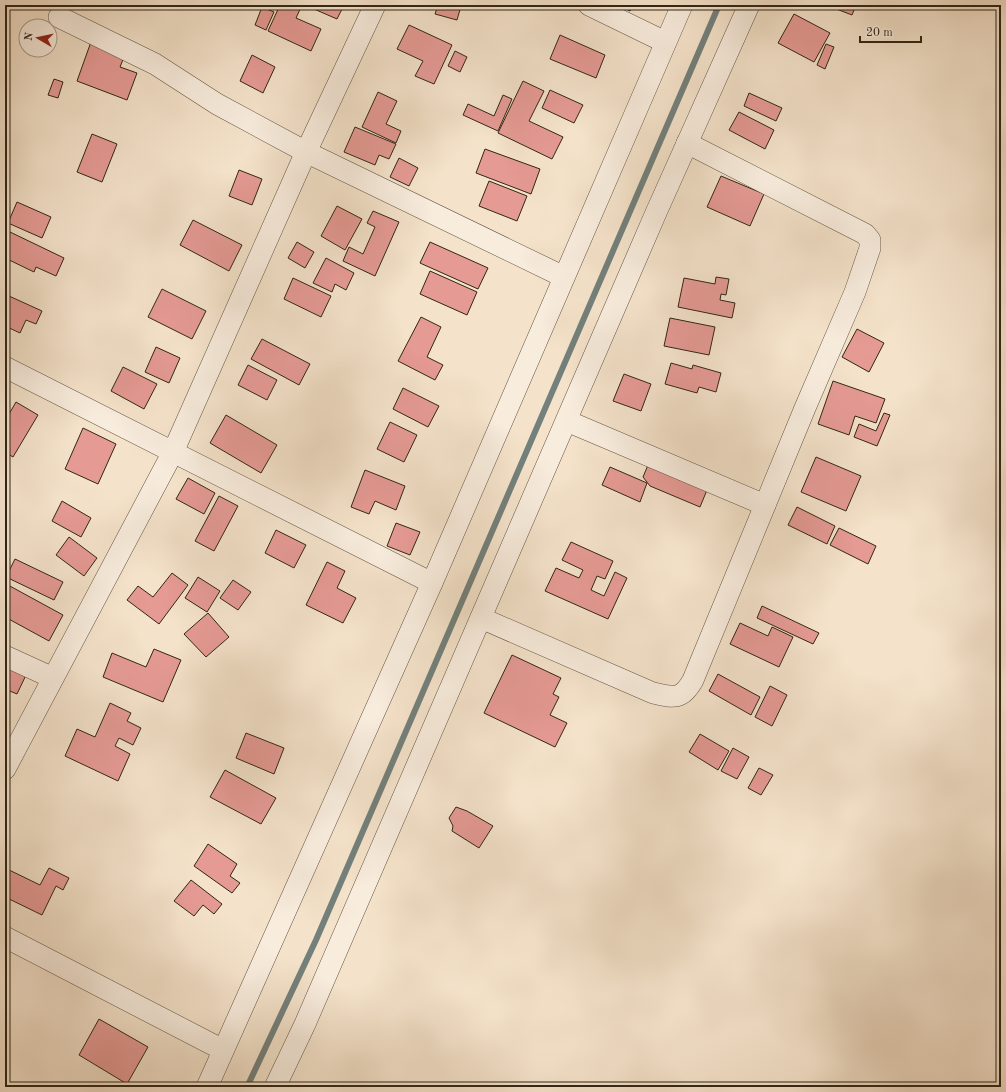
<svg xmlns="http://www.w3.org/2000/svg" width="1006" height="1092" font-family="'Old Standard TT',serif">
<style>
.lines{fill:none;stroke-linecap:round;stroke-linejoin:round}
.stream{stroke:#73807b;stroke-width:6}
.building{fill:#e59a94;stroke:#312616}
.minor-casing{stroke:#625543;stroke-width:22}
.minor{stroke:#f8ecdd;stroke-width:21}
</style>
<rect width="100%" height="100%" fill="#f4e2ca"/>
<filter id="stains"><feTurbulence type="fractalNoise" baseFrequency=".005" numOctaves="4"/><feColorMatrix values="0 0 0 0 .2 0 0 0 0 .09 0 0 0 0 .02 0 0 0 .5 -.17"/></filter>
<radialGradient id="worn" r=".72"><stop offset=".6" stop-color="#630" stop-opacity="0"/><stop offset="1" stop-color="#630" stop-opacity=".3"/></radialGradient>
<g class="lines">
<!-- stream -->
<polyline class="stream" points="247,1087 316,940 719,5"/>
</g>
<!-- building -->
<g class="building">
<polygon points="280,5 302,5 296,18 321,29 311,51 268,31"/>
<polygon points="315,5 344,5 337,19 314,9"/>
<polygon points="438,5 461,6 457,20 435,14"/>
<polygon points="619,5 633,5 630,11"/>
<polygon points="826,5 856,5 852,15"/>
<polygon points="262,7 274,12 266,30 255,25"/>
<polygon points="794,14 830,33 814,62 778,43"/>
<polygon points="409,25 452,45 434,84 415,76 423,61 397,49"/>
<polygon points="560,35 605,55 596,78 550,59"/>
<polygon points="92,39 126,52 120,67 137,73 127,100 77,81"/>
<polygon points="826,44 834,47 825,69 817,65"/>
<polygon points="455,51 467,57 460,72 448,66"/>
<polygon points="252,55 275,67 263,93 240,81"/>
<polygon points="54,79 63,82 58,98 48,95"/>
<polygon points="523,81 544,91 529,121 563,137 552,159 498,133"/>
<polygon points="550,90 583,105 574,123 542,108"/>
<polygon points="378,92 397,101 386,124 401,131 396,143 362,127"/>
<polygon points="749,93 782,108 776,121 744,106"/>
<polygon points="503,95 512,99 498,131 463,115 468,104 494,116"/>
<polygon points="739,112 774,130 765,149 729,130"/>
<polygon points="355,127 396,144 389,159 379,155 375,165 344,152"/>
<polygon points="92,134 117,144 102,182 77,172"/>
<polygon points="485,149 540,169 531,194 476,173"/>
<polygon points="399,158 418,168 409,186 390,177"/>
<polygon points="239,170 262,179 252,205 229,196"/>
<polygon points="721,176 764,194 750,226 707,207"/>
<polygon points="489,181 527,196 517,221 479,206"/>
<polygon points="17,202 51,217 42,238 8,223"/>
<polygon points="337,206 362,219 345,250 321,236"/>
<polygon points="373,211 399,222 375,276 343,261 349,247 363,254 375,227 367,223"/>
<polygon points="193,220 242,245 229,271 180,245"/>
<polygon points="10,232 64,258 56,276 36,267 34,272 5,258 5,243"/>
<polygon points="297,242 314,252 305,268 288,258"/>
<polygon points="430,242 488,268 478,289 420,263"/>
<polygon points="326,258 354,273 346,290 335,284 332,292 313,283"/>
<polygon points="430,271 477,292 467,315 420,294"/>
<polygon points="716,277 729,279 726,295 721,294 720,300 735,303 732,318 678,307 684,278 715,284"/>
<polygon points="293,278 331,296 321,317 284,299"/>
<polygon points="162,289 206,311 192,339 148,317"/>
<polygon points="9,296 42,311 36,324 26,320 20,333 5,326 5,305"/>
<polygon points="421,317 441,327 427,357 443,365 435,380 398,361"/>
<polygon points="670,318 715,327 709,355 664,346"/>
<polygon points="857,329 884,343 869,372 842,357"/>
<polygon points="262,339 310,364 299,385 251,359"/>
<polygon points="156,347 180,358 169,383 145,372"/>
<polygon points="671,363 692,369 693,365 721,373 716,392 699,387 697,393 665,384"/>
<polygon points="248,365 277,380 267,400 238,385"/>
<polygon points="123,367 157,384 144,409 111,391"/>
<polygon points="624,374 651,384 641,411 613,401"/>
<polygon points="833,381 885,399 876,423 855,416 849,435 818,424"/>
<polygon points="403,388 439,406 428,427 393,409"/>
<polygon points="16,402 38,415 13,457 5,452 5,421"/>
<polygon points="884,413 890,415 877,446 854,437 859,424 876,431"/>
<polygon points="226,415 277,445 261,473 210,443"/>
<polygon points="390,422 417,435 404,462 377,449"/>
<polygon points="83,428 116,444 98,484 65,469"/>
<polygon points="816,457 861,476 846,511 801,492"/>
<polygon points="648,465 707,490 700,507 650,486 643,477"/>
<polygon points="610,467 647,483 640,502 602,485"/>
<polygon points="365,470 405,486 396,510 375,501 369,514 351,507"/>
<polygon points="188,478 215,493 204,514 176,499"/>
<polygon points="219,496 238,506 214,551 195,541"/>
<polygon points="62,501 91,518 81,537 52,521"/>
<polygon points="797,507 835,526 827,544 788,525"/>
<polygon points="396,523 420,532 410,555 387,546"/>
<polygon points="839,528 876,546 868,564 830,545"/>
<polygon points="276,530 306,545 294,568 265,553"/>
<polygon points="69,537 97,558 84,576 56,555"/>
<polygon points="571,542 613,561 605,579 597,576 591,590 604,596 615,572 627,578 608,619 545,591 556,568 579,578 583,570 562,560"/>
<polygon points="15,559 63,582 54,600 6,577"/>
<polygon points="327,562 345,571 337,588 356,598 343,623 306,605"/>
<polygon points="172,573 188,585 159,624 127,600 138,586 153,597"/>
<polygon points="198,577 220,591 207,612 185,598"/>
<polygon points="233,580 251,592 238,610 220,598"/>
<polygon points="8,585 63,615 49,641 5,617 5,590"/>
<polygon points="762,606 819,633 813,644 757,618"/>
<polygon points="208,613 229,637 206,657 184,634"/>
<polygon points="740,623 768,636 772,627 793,637 779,667 730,644"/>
<polygon points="154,649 181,660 163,702 103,677 112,653 146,667"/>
<polygon points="512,655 561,678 553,694 559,697 550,715 567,723 555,747 484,713"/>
<polygon points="5,662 27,673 17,694 5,689"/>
<polygon points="718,674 760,697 751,715 709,691"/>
<polygon points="770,686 787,695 772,726 755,717"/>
<polygon points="110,703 131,713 127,721 141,728 133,745 119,738 115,746 130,754 118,781 65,756 77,729 95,737"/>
<polygon points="246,733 284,748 274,774 236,758"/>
<polygon points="700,734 729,751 718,770 689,752"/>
<polygon points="733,748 749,757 737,779 721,771"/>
<polygon points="759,768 773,775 761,795 748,788"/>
<polygon points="225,770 276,798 261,824 210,797"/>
<polygon points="456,807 467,811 493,826 479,848 452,831 453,826 449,818"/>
<polygon points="208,844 237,864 230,876 240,883 232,893 194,866"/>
<polygon points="5,868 40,885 49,868 69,878 63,890 56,886 42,915 5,897"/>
<polygon points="191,880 222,904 214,914 203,905 194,916 174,901"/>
<polygon points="99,1019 148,1047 127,1084 79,1055"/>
</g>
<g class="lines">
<!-- minor casing -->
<g class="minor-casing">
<g id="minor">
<polyline points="589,5 665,42"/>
<polyline points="59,17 155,64 217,104 306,152 564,277"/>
<polyline points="5,367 432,583"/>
<polyline points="567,421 765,505"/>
<path d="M481 618 653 693C674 698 682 700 693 680L805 408 855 292 870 248V240L865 234 687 143"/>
<polyline points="5,656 53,678"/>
<polyline points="5,769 173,452 306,152 375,5"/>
<polyline points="5,937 223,1050"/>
<polyline points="207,1087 432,583 682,5"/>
<polyline points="275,1087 305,1024 655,215 749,5"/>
</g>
</g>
<!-- minor -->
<use href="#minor" class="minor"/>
</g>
<!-- margin -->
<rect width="1006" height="1092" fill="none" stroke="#f4e2ca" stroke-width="20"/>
<rect x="6" y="6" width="994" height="1080" fill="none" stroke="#312616" stroke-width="2"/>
<rect x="10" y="10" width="986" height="1072" fill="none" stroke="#312616"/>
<!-- north arrow -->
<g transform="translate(38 38) rotate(279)"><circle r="19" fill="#f8ecdd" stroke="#a89d8d"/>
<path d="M0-3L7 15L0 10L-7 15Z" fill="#8f2418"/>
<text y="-6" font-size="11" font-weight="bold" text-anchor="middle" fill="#312616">N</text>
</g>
<!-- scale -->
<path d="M860 36v6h61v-6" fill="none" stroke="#312616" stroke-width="2"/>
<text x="866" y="36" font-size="12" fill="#312616" stroke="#f8ecdd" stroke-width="3" paint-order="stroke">20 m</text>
<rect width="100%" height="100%" filter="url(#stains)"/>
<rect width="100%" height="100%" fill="url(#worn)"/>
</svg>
